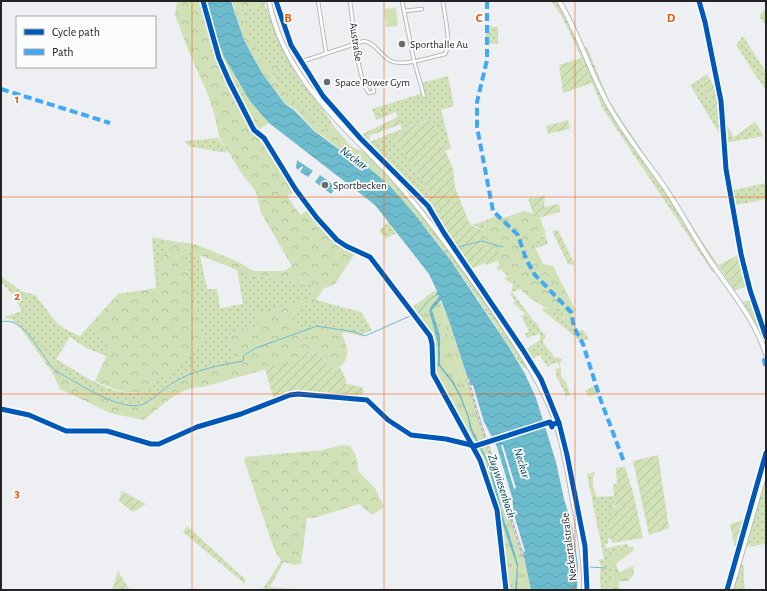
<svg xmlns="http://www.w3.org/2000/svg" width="767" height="591" font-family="'Alegreya Sans',sans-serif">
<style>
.grass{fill:url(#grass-dots)}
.forest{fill:url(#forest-crowns)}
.park{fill:url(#park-tufts);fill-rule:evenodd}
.garden{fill:url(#garden-furrows)}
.pitch{fill:#d1e1b7}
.water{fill:url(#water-waves);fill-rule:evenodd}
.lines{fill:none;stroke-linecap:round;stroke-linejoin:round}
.stream{stroke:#6dbcce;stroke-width:1}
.street-casing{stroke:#b9b9bb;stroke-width:4.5}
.secondary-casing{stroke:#b9b9bb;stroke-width:6}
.street{stroke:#fcfdfd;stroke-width:2.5}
.secondary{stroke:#fcfdfd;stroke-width:4}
.rail-casing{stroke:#b9b9ba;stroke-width:2.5}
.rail{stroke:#fbfcfe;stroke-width:1;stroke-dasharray:3;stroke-linecap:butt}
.quiet{stroke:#3fa9f5;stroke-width:4;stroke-dasharray:8 4;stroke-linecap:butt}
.cycleway-casing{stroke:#fbfcfe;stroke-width:8}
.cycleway{stroke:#0057b8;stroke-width:5}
.grid{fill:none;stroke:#e8590c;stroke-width:1;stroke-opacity:0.55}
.poi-dot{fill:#6b6b6d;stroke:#fbfcfe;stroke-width:1.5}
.labels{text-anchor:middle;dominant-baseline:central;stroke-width:3.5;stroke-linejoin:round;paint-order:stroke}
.street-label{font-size:11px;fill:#242426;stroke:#fbfcfe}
.poi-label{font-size:11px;fill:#242426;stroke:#fbfcfe;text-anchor:start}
.water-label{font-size:12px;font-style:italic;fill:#004451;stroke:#fbfcfe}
.grid-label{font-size:13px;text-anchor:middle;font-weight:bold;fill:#e8590c;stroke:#fbfcfe;stroke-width:3.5;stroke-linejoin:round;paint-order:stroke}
</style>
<defs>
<pattern id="grass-dots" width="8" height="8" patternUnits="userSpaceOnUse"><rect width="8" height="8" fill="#d1e1b7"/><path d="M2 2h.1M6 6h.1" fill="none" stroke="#b3c19d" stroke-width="1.8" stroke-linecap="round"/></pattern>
<pattern id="forest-crowns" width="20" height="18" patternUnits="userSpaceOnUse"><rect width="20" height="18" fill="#d1e1b7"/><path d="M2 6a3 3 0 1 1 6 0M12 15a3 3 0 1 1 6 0" fill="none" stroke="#b3c19d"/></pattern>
<pattern id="park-tufts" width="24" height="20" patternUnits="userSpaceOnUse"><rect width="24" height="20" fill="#d1e1b7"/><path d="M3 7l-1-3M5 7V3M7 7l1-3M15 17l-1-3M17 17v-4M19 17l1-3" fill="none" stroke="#b3c19d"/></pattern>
<pattern id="garden-furrows" width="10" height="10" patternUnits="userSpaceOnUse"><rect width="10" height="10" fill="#d1e1b7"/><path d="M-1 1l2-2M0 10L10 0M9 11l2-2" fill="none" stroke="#b3c19d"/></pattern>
<pattern id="water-waves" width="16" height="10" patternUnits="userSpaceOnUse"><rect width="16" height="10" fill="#6dbcce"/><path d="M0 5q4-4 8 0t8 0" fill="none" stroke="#5ea1b1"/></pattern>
</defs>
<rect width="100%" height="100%" fill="#eeeff2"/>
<!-- grass -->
<g class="grass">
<polygon points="551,1 557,1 567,17 582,47 587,47 608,98 617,113 718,265 713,273 603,109 577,48 561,15"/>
<path d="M265 5C275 29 283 52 296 74 308 92 324 108 334 127L321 129 292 101 272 75 282 65 263 63 247 34 241 10Z"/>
<polygon points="766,7 766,26 759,16"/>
<polygon points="486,26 498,27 498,44 486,43"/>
<polygon points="743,36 766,72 766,91 736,45"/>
<polygon points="448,76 454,106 441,110 451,149 445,150 432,119 402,129 396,112 376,120 372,109 423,93 421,83"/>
<polygon points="700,79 734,137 755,122 764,136 725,143 690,85"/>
<polygon points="391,133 430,193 422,198 367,143"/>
<polygon points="218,138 227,150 226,153 188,146 185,141"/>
<polygon points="766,183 766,199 732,206 729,191"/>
<path d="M391 187 399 189C448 243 488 305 527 367L523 368C483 305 441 242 391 187Z"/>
<polygon points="484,221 486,231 472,225"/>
<polygon points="388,222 396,233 386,239 379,231"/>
<polygon points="545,235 548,244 536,248 532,240"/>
<path d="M152 237 165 240 163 249H186L200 255 207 289H217L220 308 243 304 237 269 250 275 310 284 313 290 309 299 272 311H257L258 326 228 335 235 361 182 376 167 386 149 402 134 406 112 400 57 370 23 328 13 320 4 317 22 311 13 295 1 282V276L21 291 35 295 56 322 65 329 80 336 88 327 110 348 106 356 86 348 70 337 56 359C81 373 114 400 145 391L204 343 183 253 163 255 156 288Z"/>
<polygon points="505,275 518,281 521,286 520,289 511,293 513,284 504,279 506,278"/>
<path d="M513 293 533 320 540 326 538 327 546 336 543 341C545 348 551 350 554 357L562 359 559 366 557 362 547 367 540 355 532 359 529 353 528 354 525 350 540 340V334L527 338 525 334 529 331 521 316 525 314 513 303 515 301 510 294Z"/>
<polygon points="752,299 766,338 766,346 761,332 742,302"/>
<path d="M316 300 361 312 372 330 364 334 355 331 313 329 306 340 299 344 297 339 303 336C295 330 292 321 294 311Z"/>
<polygon points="554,307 565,308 565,315 562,318 568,325 575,327 577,331 583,330 589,338 582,342 542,310 544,308 550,310"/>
<polygon points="561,367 561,377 566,382 570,395 565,397 565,393 555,374 557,373 555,369"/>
<polygon points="595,385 598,392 589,397 585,391"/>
<path d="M595 472C591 479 593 490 597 497L614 496C616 511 606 524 612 538H608V544H605L606 548 627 544 629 547 609 559 615 568 611 585 607 590H601C601 586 600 583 600 579 599 571 604 567 598 560L604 559 587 474Z"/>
<polygon points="766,476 766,544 746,547"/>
<polygon points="281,561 284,562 270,587 305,590 262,590"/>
<polygon points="741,562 744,567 744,583 734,585"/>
</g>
<!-- forest -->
<g class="forest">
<path d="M177 1H207C215 48 239 88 269 123L255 132 295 192 287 196 300 215 309 209 336 241 356 252 335 284 323 289 315 302 294 311 293 318 298 331 302 330 303 336 297 339 299 344 306 340 313 330 306 332 304 329C324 323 345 328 364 334L362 336 343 332 342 335C350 349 350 363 334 370L317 353 307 351 300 358 289 363 203 387C179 386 162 407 143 420L110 413 60 389 52 372 21 329 13 321V320L23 328 57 370 112 400 134 406 149 402 167 386 182 376 235 361 228 335 258 326 257 311H272L309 299 313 290 310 284 305 283 250 275 186 250 163 249 165 240 195 244 239 262 253 271H284L292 266 261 213 256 192 242 174 219 137 214 113 208 95 189 52 175 15Z"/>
<polygon points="232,1 265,1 265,5 241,10 247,34 263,62 282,65 272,76 293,101 321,129 334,127 351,146 365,153 399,189 391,187 361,161 340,149 314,130 295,109 286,104 262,73 244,40"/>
<path d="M524 211 534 214 535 219 540 218 546 234 532 240 543 264 553 266 576 311 573 312 575 327 568 325 562 321 565 315V308L554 307 550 310 531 299 520 289 521 286C516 278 506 277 501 269L498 271 497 267 499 265 498 261 500 260 480 244 486 231 484 221 495 216 500 219Z"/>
<path d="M183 252 204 343 145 391C127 396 111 388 95 381L110 348 88 327 118 294 156 288 163 255Z"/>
<polygon points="443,309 446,313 464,369 467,384 465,384 447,334"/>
<path d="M343 445 350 446C356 453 358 461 358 471L375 488 384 507 372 515 359 504 314 518H307L301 564 294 565 281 561 274 549 244 460 246 457 322 450Z"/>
<polygon points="629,547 634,547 633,551 616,564 619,572 633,566 634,574 628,581 618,582 620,590 607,590 611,585 615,568 608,559"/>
</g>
<!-- park -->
<path class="park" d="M435 290 448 318 523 552 531 590H507C506 545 496 501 481 459L435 378 432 367 434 349 432 338 410 309ZM443 309 446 313 464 369 467 384C462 382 441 316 443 309Z"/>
<!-- garden -->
<g class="garden">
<polygon points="581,58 592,83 563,93 559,65"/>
<polygon points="707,74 727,109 724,120 700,79"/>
<polygon points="398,117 401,124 369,136 370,139 365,141 360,135"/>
<path d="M432 119 453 169 455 187 468 220 473 227 486 231 480 244 498 249 500 260 487 265 485 263 470 269C465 261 456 238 448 236L422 198 430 193 391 133Z"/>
<polygon points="568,120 570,129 548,134 546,126"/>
<polygon points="545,196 544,207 559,204 560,212 535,219 528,199"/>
<polygon points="558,230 575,265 568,264 552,231"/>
<polygon points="740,254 748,285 735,291 718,265"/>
<polygon points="307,351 317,353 334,370 340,367 346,379 346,384 362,387 364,392 361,396 296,392 274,400 265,369 300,358"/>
<polygon points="658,455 669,528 649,535 633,461"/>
<polygon points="625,467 633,492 643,538 612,543 607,518 611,517 610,509 615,507 613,484 617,484 616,468"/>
<polygon points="122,491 146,504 133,512 119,501"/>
<polygon points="747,519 736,553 730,524"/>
<polygon points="187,526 245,579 245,584 183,532"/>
<polygon points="118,571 130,590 112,590"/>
<polygon points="744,583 745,590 732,590 734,585"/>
</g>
<!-- pitch -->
<polygon class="pitch" points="396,7 398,26 386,27 384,9"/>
<!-- water -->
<g class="water">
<path d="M207 1H231L244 40 252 55 262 73 285 104 294 110 314 131 340 150 361 161 391 187 412 211 451 261 509 347 525 374 536 398 556 462 564 499 572 525 578 565 577 590H531L523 552 525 551 514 515 512 497 497 447 484 422 473 385H470L448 318 441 300 432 310 440 336V365L453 381 461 396 469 417 472 429 489 463 497 490 505 524 508 530 518 564 517 590H515L517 566 503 525 488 464 470 429 468 418 460 397 451 381 438 365V344L429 310C431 304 438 301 439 295H436L437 291 429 274 375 205 269 123 250 101 224 57 215 33ZM501 445H503L516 488 514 489Z"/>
<polygon points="297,160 313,171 308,177 300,172 303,167 302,166 298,170 296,168"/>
<polygon points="320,175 336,187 331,194 315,182"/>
</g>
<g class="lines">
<!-- stream -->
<g class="stream">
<polyline points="458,247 482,241 503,247"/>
<polyline points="444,252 449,250"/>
<path d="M416 315C424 308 427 299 437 295"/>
<path d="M1 322C25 314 41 358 56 371 61 374 67 377 72 380 89 390 107 401 127 405 148 410 158 391 174 382 194 370 220 365 243 361L244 355 256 348 317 326 355 332 365 336 410 316"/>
<polyline points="588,567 606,568"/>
</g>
<!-- street casing -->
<g class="street-casing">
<g id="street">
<path d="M276 1C282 36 301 65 322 93"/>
<polyline points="318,1 326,52"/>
<path d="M350 1C353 22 357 78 369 93L374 92 372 85 365 83"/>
<polyline points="402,1 414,61 424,96"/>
<polyline points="405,11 422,9"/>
<path d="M300 62 364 41C375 43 380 54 389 60 401 68 431 57 445 54 452 40 444 16 443 1"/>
</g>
</g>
<!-- secondary casing -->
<g class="secondary-casing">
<g id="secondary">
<path d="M269 1C283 76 341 123 391 176 429 218 461 263 493 310 513 341 534 371 549 405 562 435 567 469 573 501 579 530 585 560 584 590"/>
<path d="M559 1C581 37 591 78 613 113 628 138 646 161 663 185 681 211 695 239 713 265 733 294 755 320 766 354"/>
<polyline points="731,590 766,469"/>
</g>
</g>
<!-- street -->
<use href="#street" class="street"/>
<!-- secondary -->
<use href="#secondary" class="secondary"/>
<!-- rail casing -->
<g class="rail-casing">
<polyline id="rail" points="468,379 477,412 523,556"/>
</g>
<!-- rail -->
<use href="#rail" class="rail"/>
<!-- quiet -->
<g class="quiet">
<polyline points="487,1 487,60 477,102 477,127 493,211 518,235 526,259 535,275 571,312 574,327 583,344 600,398 624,462"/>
<polyline points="1,89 110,123"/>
<polyline points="766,360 764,360 766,369"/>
</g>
<!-- cycleway casing -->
<g class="cycleway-casing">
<g id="cycleway">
<polyline points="203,1 219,58 229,81 254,130 264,138 296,190 317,218 337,240 346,246 370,257 430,336 432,344 433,374 480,460 497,510 506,590"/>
<polyline points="276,1 291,45 323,96 361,139 428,206 444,233 523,350 541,379 559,423 567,455 585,546 587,590"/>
<polyline points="699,1 705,22 721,101 726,169 741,254 750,290 766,337"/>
<polyline points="1,409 29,415 66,431 107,431 151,444 159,444 197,427 241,414 290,395 298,394 367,400 388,420 411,435 446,439 475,446 550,422 552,427 553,424 559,423"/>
<polyline points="727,590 766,453"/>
</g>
</g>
<!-- cycleway -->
<use href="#cycleway" class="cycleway"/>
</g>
<!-- grid -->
<path class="grid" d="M192 1V590M384 1V590M575 1V590M1 197H766M1 394H766"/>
<!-- markers -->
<g class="poi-dot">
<circle cx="402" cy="44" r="4"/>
<circle cx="327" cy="82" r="4"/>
<circle cx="325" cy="185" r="4"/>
</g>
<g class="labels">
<!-- street labels -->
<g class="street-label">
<text transform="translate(356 42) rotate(81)">Austraße</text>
<text transform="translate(569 547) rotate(-97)">Neckartalstraße</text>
</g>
<!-- poi labels -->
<g class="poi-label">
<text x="410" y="44">Sporthalle Au</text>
<text x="335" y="82">Space Power Gym</text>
<text x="333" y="185">Sportbecken</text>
</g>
<!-- water labels -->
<g class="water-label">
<text transform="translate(354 158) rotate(37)">Neckar</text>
<text transform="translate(522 463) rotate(73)">Neckar</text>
<text transform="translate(502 486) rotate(72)">Zugwiesenbach</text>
</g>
</g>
<g class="grid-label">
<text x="288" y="22">B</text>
<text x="479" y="22">C</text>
<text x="671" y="22">D</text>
<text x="17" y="103">1</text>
<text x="17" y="300">2</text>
<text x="17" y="497">3</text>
</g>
<!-- border -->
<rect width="767" height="591" fill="none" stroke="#242426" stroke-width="4"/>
<!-- legend -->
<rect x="16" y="16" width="140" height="52" fill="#fbfcfe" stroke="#a5a6a8"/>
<rect x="24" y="29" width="20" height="6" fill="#0057b8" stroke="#a5a6a8"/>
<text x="52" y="36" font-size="12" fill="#242426">Cycle path</text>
<rect x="24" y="49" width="20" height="6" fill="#3fa9f5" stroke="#a5a6a8"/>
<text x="52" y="56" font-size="12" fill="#242426">Path</text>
</svg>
